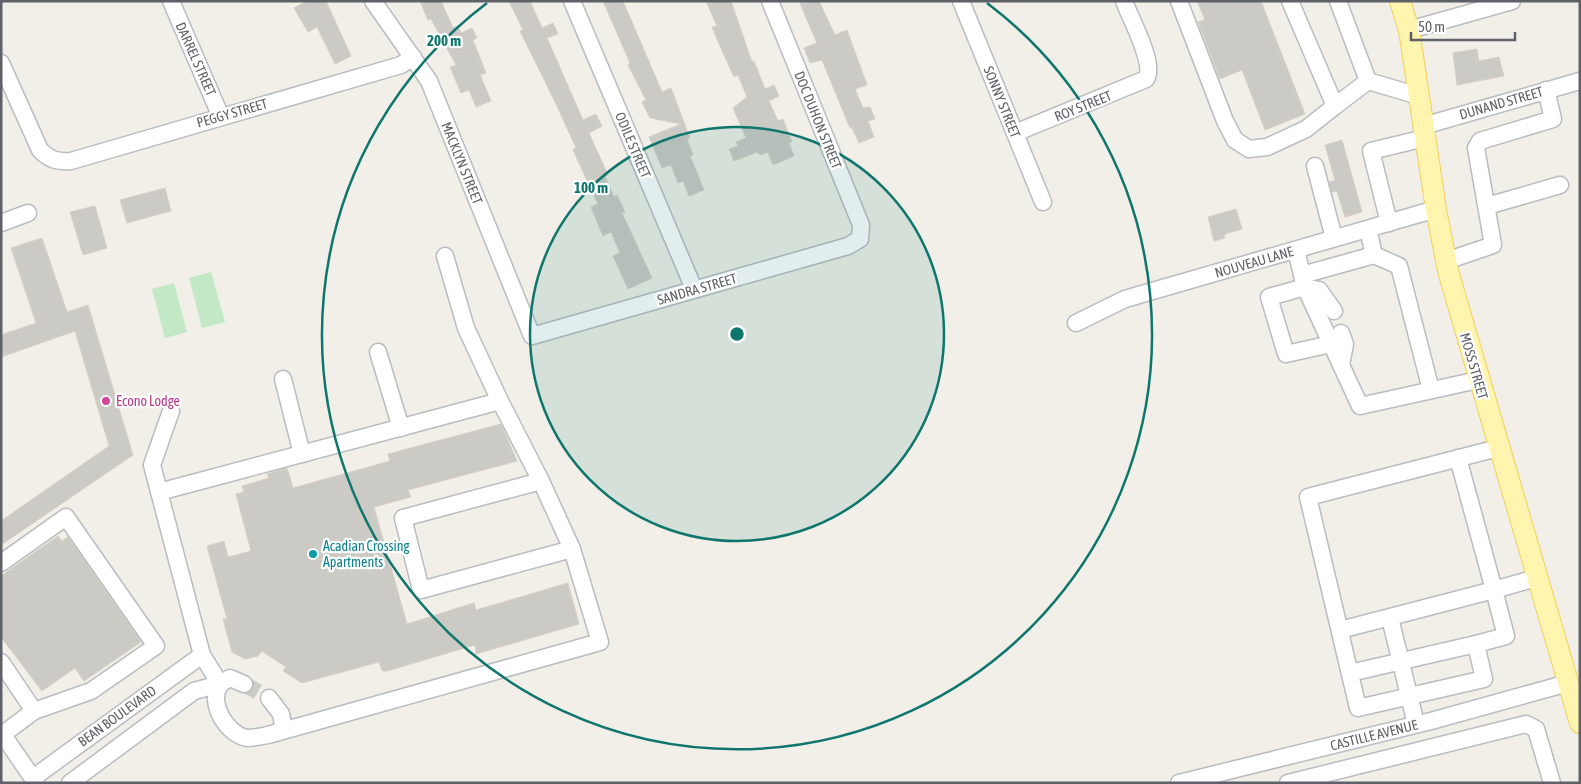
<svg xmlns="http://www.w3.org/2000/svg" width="1581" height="784" font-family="'Asap Condensed',sans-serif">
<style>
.garden{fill:#c3e8c5}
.building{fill:#cccac4;stroke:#d6d1c5}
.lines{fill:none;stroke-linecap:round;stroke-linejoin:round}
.minor-tunnel{stroke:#ccccc7;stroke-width:16;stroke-dasharray:16 8;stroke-linecap:butt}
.minor-casing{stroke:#b9bcc1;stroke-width:19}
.major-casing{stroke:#f5cf5c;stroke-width:22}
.minor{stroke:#fff;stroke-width:16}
.major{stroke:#fff5ae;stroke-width:20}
.ring{fill:none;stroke:#0f766e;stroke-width:2.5}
.hotel-dot{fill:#d1479c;stroke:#fff;stroke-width:2}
.culture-dot{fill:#0f9aa8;stroke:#fff;stroke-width:2}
.labels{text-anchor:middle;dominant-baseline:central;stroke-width:4.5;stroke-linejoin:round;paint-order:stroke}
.street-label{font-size:14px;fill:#5e6268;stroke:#fff}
.hotel-label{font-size:14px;fill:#b23c85;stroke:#fff;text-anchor:start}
.culture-label{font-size:14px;fill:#0d838f;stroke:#fff;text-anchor:start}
.centre{fill:#0f766e;stroke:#fff;stroke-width:2.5}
.ring-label{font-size:15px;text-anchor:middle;font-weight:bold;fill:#0f766e;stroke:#fff;stroke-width:4.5;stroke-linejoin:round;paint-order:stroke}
</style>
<rect width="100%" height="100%" fill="#f1efe7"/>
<!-- garden -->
<g class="garden">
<polygon points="211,272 225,322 202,328 189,278"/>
<polygon points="174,283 187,332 165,338 152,289"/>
</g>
<!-- building -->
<g class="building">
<polygon points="307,1 326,1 351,56 335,64 317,27 308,32 294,8"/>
<polygon points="420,1 441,1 453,28 458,26 461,33 472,28 477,38 473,40 486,73 480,75 491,101 476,107 469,90 461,93 450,67 456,65 431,19 428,20"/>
<polygon points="509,1 530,1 542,28 553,23 558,34 547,38 583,120 596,114 602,126 589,133 608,175 605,176 614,197 617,195 625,212 622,213 652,278 628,289 613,256 620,253 611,232 603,236 591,207 598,204 573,150 576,148 557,106 520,31 523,30"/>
<polygon points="603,1 623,1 662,92 671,88 690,138 687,139 693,155 690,156 704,190 689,196 683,181 678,183 671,165 662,168 649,137 681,124 650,118 642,102 646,100 628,65 630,63"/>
<polygon points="706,1 731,1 752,62 754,61 765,89 774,85 779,96 769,101 778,121 783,119 792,142 789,143 794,156 773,165 768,152 760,155 757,152 734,161 729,149 738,146 736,142 746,138 733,108 747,97 738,75 734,77 723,53 712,27 717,26"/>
<polygon points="799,1 819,1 835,35 847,30 867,85 855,89 863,108 870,107 875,119 868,121 874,137 859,143 852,128 850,128 822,60 810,63 804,48 817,43"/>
<polygon points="1197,1 1261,1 1305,114 1265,130 1242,70 1220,79 1198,22 1205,20"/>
<polygon points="1477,49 1479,61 1499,57 1504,76 1457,85 1453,53"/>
<polygon points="1342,140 1362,212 1345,217 1337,191 1332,192 1329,182 1335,180 1325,145"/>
<polygon points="165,188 171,211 127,223 120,200"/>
<polygon points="95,206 107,248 83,255 70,212"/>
<polygon points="1236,209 1242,229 1228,233 1224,235 1225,238 1214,241 1208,217"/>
<polygon points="42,238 67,312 88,305 133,455 1,545 1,521 109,446 75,331 1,357 1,335 36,323 11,248"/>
<polygon points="501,424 517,461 408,490 411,497 374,507 407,624 474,603 476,610 568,583 579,624 476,654 475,645 387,671 382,671 379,662 302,683 283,671 286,667 262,651 258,656 245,659 232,652 223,619 227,619 207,546 224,541 228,557 251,551 236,494 244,492 242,486 269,478 267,474 287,468 293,488 390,461 388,454"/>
<polygon points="58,536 62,541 68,537 141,642 84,681 75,668 42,691 1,637 1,576"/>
</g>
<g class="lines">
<!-- minor-tunnel -->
<polyline class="minor-tunnel" points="244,684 269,698"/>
<!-- minor casing -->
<g class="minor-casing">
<g id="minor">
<polyline points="171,1 221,117"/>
<polyline points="373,1 429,81 532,336 848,246 860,239 861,225 770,1"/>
<polyline points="572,1 694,289"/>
<polyline points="961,1 1043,202"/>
<polyline points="1179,1 1225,121 1235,140 1249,149 1267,147 1306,129 1335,106"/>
<polyline points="1290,1 1335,106 1368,81 1419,96"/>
<polyline points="1338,1 1368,81"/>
<polyline points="1409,30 1512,1"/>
<path d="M1 63 40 150C50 160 57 162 71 161L401 65 413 57"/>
<polyline points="1423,126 1580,81"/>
<path d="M1015 133 1146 79C1156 64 1130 18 1124 1"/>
<polyline points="1315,166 1334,238"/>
<polyline points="1487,206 1560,185"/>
<polyline points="1,223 28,213"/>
<polyline points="1389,223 1371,151 1425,138"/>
<polyline points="1296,250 1305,287 1360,406 1478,380"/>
<polyline points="1374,255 1399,266 1431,390"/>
<polyline points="1446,261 1493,245 1476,148 1480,141 1553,119 1546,90"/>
<polyline points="1302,275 1374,255 1368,229"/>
<polyline points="1076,323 1125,299 1436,209"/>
<polyline points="1341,333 1345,344 1341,365"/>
<polyline points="1331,344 1286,354 1269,297 1305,287 1319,290 1334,311"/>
<polyline points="378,352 401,428"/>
<polyline points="283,379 302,454"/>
<polyline points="1498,448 1308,497 1358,708 1484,679 1476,644 1506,636 1494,590 1536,578"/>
<polyline points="541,481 572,549"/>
<polyline points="159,492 500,401"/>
<polyline points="1,563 66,517 156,646 91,691 34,711 3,734"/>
<polyline points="1390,618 1416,724"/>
<polyline points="1340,630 1494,590 1458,458"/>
<polyline points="1,662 34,711"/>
<polyline points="1350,673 1476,644"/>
<path d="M244 684 230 678C227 680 222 682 220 685 207 703 228 736 248 738 254 738 262 736 268 735L600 642 572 549 421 590 403 518 541 481 500 401 466 328 445 256"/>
<polyline points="269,698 281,714 284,730"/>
<polyline points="1,732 36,783"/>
<polyline points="33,778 202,655"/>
<polyline points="70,783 194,691 220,684 202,655 152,465 171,411"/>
<polyline points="1179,783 1431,721 1568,683"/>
<polyline points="1288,783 1526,724 1536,729 1552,783"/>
</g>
</g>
<!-- major casing -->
<g class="major-casing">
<polyline id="major" points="1400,1 1409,30 1436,209 1448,271 1580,723"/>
</g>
<!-- minor -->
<use href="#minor" class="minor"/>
<!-- major -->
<use href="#major" class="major"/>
</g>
<!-- distance rings -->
<circle cx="737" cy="334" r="207" fill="#0f766e" fill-opacity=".12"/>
<g class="ring">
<circle cx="737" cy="334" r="207"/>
<path d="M987 3A415 415 0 1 1 487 3"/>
</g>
<!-- markers -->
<circle class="hotel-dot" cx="106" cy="401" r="5"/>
<circle class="culture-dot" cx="313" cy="554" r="5"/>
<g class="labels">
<!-- street labels -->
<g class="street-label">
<text transform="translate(196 59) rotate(66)">DARREL STREET</text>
<text transform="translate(1002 102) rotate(68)">SONNY STREET</text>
<text transform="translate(1501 103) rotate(-16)">DUNAND STREET</text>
<text transform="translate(1083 106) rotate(-22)">ROY STREET</text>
<text transform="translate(232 113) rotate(-16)">PEGGY STREET</text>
<text transform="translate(818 120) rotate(68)">DOC DUHON STREET</text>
<text transform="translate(633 145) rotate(67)">ODILE STREET</text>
<text transform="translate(462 163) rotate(68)">MACKLYN STREET</text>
<text transform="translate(1254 262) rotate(-16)">NOUVEAU LANE</text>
<text transform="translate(697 289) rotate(-16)">SANDRA STREET</text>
<text transform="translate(1474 366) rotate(74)">MOSS STREET</text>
<text transform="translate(117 716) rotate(-36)">BEAN BOULEVARD</text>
<text transform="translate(1374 735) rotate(-14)">CASTILLE AVENUE</text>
</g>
<!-- hotel labels -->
<g class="hotel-label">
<text x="116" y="401">Econo Lodge</text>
</g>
<!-- culture labels -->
<g class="culture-label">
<text x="323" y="546">Acadian Crossing<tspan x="323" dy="16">Apartments</tspan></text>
</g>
</g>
<circle cx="737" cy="334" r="8" class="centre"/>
<g class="ring-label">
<text x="444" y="46">200 m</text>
<text x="591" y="193">100 m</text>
</g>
<!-- border -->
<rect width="1581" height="784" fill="none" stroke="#5e6268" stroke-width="5"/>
<!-- scale -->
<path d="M1411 32v8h104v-8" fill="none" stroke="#5e6268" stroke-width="2.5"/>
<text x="1418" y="32" font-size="15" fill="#5e6268" stroke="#ffffff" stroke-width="4" paint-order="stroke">50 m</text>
</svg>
